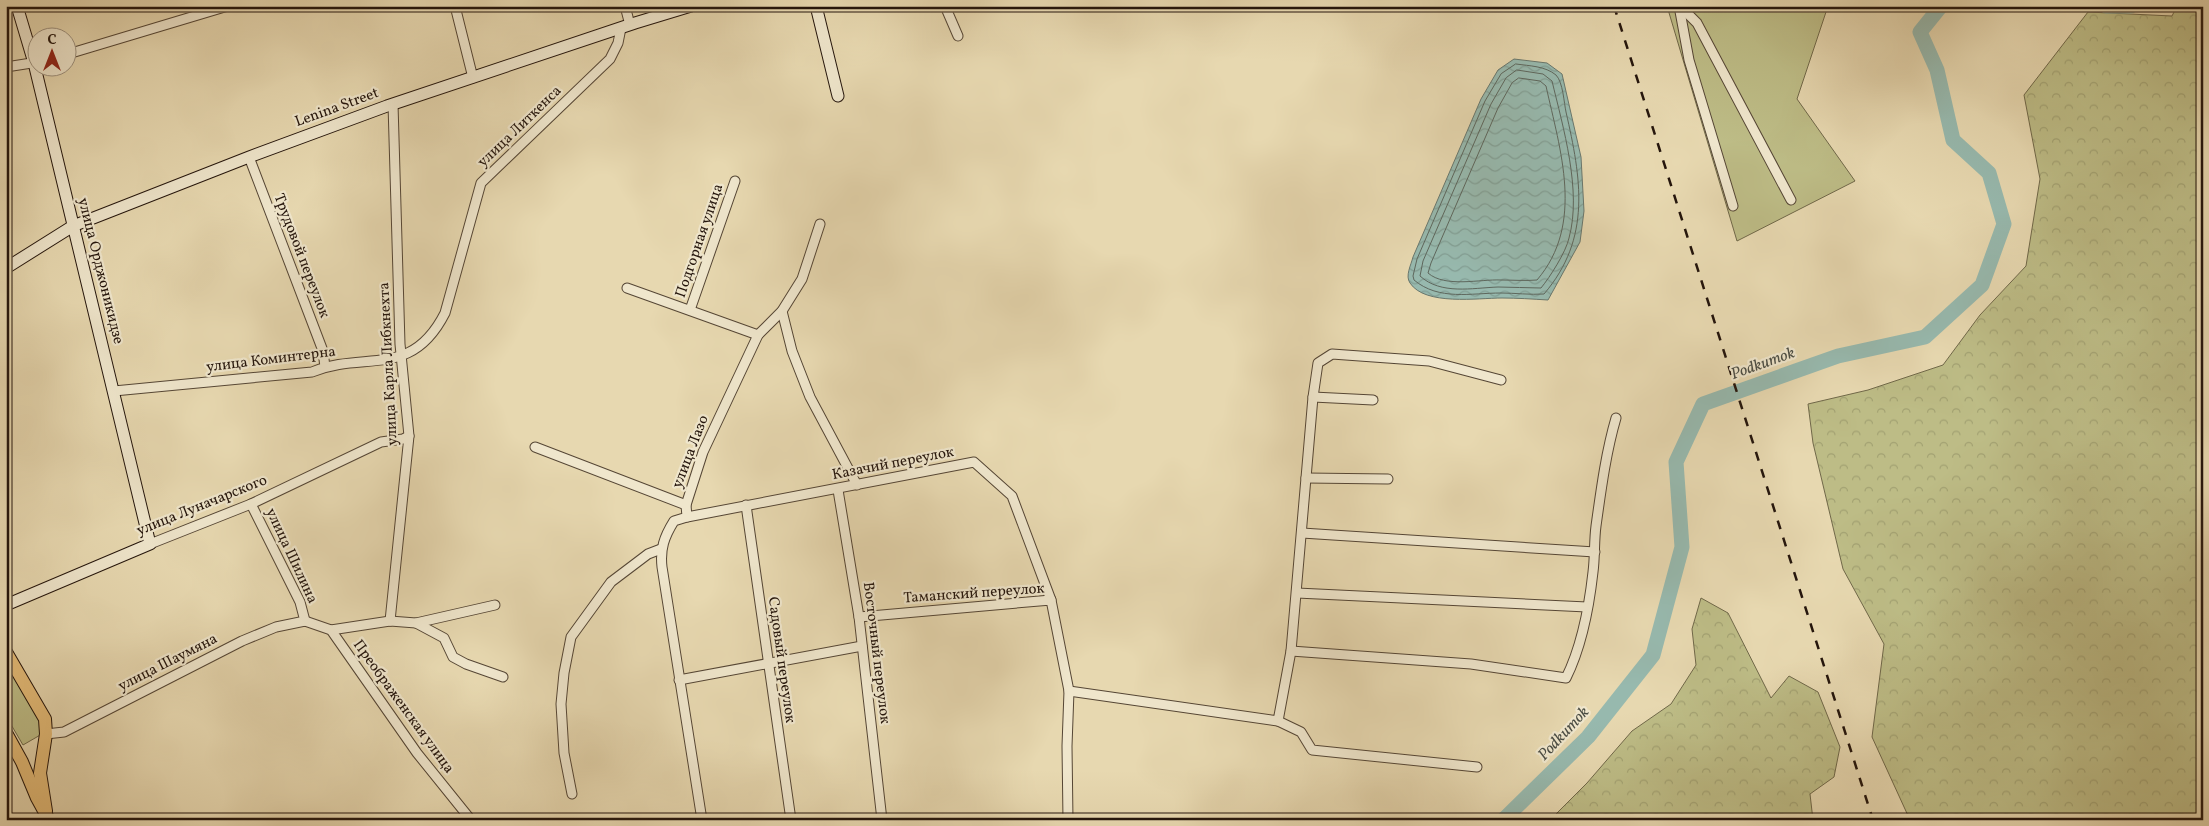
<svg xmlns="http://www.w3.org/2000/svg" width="2209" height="826" font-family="Vollkorn,serif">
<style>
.green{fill:#bdbc86;stroke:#706849}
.forest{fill:url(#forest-crowns);stroke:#706849}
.water{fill:url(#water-waves);stroke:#69776d}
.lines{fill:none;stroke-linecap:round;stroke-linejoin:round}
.shore{stroke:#5e675d;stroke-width:1}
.river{stroke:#97b9ae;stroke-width:15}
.street-casing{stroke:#554635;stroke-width:11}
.secondary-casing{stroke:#24150c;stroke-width:13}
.primary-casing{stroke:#24150c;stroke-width:14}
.street{stroke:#efe6cc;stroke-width:9}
.secondary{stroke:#efe6cc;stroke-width:11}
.primary{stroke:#e4bc78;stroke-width:12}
.rail{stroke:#24150c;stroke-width:2.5;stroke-dasharray:9 9;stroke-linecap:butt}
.labels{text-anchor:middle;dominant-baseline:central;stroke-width:4.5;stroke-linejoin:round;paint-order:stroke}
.street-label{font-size:15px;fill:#24150c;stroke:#efe6cc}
.water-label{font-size:16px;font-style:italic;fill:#4c4e45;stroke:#efe6cc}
</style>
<defs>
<pattern id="forest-crowns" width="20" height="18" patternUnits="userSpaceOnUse" patternTransform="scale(1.25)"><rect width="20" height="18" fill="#bdbc86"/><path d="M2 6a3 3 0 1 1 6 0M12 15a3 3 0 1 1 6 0" fill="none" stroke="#a2a172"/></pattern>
<pattern id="water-waves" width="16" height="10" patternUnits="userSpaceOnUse" patternTransform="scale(1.25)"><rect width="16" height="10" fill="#97b9ae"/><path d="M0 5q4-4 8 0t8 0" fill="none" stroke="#829e94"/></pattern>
</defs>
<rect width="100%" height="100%" fill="#e7d8b0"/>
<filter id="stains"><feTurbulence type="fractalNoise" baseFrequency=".004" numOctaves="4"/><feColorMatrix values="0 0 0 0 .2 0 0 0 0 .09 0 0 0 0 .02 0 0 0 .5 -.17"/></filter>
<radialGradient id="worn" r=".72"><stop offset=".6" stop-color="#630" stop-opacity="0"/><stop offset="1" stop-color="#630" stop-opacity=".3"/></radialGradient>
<!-- green -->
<g class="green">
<polygon points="1667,6 1828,6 1797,99 1855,181 1737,241"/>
<polygon points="6,661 41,719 42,734 23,745 6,716"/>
</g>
<!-- forest -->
<g class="forest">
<polygon points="2177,6 2203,6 2203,820 1910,820 1872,737 1884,644 1843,569 1813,443 1808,404 1868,390 1943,365 1980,315 2026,266 2040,179 2024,95 2088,12 2172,16"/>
<polygon points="1701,598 1728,613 1771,698 1789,676 1818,692 1840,747 1834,777 1810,794 1813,820 1550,820 1587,783 1632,731 1671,704 1696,665 1692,629"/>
</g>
<!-- water -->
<path class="water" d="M1514 59 1547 63 1562 74 1581 157 1584 211 1580 242 1548 300C1532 299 1517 298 1502 298 1478 298 1425 306 1410 283 1405 276 1411 265 1413 257L1481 99 1498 70Z"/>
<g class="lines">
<!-- shore -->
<g class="shore">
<path d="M1516 64C1530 66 1545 66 1556 75 1563 82 1564 103 1566 112 1581 178 1592 238 1544 294 1530 295 1515 293 1501 293 1471 293 1439 301 1414 280L1413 276 1417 259 1485 101 1501 74Z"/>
<path d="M1517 70 1543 74 1552 81C1563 127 1582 191 1569 238 1566 252 1550 277 1541 288 1527 288 1512 287 1498 287 1472 288 1441 295 1420 276L1423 261 1491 104 1506 78Z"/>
<path d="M1519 78 1540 81 1546 86C1560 150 1585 224 1537 280 1525 281 1513 280 1501 280 1480 279 1445 288 1428 273L1431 263 1498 108 1512 83Z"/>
</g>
<!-- river -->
<g class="river">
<polyline points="2106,6 2131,6"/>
<polyline points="1503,820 1588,737 1653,655 1682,547 1676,462 1703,404 1838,356 1925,337 1982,285 2004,224 1989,173 1953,140 1937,70 1920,32 1941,6"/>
</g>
<!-- street casing -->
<g class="street-casing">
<g id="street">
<polyline points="455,6 473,78"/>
<polyline points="625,6 630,25"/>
<polyline points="945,6 958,36"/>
<polyline points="1679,6 1689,60 1733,206"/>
<polyline points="1680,6 1697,23 1791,200"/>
<polyline points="68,54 228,6"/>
<polyline points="6,67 38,62"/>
<polyline points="249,157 323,351 325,367"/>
<polyline points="627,288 758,335"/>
<polyline points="690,310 735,181"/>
<polyline points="782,311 792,351 810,397 857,485"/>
<path d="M114 391 312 372C365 350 411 380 445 313L481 183 610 59 618 43 621 28"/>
<polyline points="1313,397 1373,400"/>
<polyline points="535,447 686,505"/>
<polyline points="1306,478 1388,479"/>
<polyline points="838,490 859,617 882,820"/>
<polyline points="251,504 300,602 305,621"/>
<polyline points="746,505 791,820"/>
<polyline points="687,517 974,462 1012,496 1051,600"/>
<polyline points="1302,533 1595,552"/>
<polyline points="150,544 251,504 381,442 403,439 409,436"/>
<polyline points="1297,593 1587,607"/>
<polyline points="859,617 1051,600 1069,691 1067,746 1068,820"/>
<polyline points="305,621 331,630 417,753 471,820"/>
<polyline points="390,621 409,436 400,344 393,104"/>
<polyline points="416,623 444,638 453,657 466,664 503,677"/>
<polyline points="331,630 390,621 416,623 495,605"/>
<path d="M1291 651 1471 664 1566 678C1582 646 1589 608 1593 572 1595 557 1594 541 1596 526 1601 490 1606 452 1616 418"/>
<polyline points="679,680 862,646"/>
<polyline points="1069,691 1278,721 1291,651 1313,397 1318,363 1332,354 1429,361 1501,380"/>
<polyline points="1278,721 1301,732 1312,750 1477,767"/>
<polyline points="46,734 64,732 242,641 276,627 305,621"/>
<polyline points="572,794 564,753 561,704 564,673 571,637 611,582 648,554 661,549"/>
<path d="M702 820 662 567C660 549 664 537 674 521L687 517 686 505 703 452 758 335 782 311 802 279 820 224"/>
</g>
</g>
<!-- secondary casing -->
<g class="secondary-casing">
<g id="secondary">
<polyline points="816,6 838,96"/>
<polyline points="6,268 73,226 249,157 387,106 635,23 691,6"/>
<polyline points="6,605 150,544 34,63 17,6"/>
</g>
</g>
<!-- primary casing -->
<g class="primary-casing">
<g id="primary">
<polyline points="6,652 45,719 46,734 40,773 46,811"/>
<polyline points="6,733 22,762 37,798 49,820"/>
</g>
</g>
<!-- street -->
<use href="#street" class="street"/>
<!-- secondary -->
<use href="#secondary" class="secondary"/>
<!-- primary -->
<use href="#primary" class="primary"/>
<!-- rail -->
<polyline class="rail" points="1614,6 1873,820"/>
</g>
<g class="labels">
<!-- street labels -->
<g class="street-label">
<text transform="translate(337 108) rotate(-20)">Lenina Street</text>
<text transform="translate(520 127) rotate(-44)">улица Литкенса</text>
<text transform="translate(700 241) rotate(-71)">Подгорная улица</text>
<text transform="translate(301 256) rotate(69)">Трудовой переулок</text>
<text transform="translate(100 271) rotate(76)">улица Орджоникидзе</text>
<text transform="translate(271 360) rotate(-7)">улица Коминтерна</text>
<text transform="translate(389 364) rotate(-93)">улица Карла Либкнехта</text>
<text transform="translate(691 452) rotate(-69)">улица Лазо</text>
<text transform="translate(893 464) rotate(-11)">Казачий переулок</text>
<text transform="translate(202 506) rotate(-22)">улица Луначарского</text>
<text transform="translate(291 556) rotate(65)">улица Шилина</text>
<text transform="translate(974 594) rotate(-4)">Таманский переулок</text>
<text transform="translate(876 653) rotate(83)">Восточный переулок</text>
<text transform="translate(781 660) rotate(82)">Садовый переулок</text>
<text transform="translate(168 663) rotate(-27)">улица Шаумяна</text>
<text transform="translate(403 707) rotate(54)">Преображенская улица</text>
</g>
<!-- water labels -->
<g class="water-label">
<text transform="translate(1763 364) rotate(-20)">Podkumok</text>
<text transform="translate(1564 734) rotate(-47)">Podkumok</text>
</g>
</g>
<!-- margin -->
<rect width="2209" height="826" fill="none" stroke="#e7d8b0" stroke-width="25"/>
<rect x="8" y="8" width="2194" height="811" fill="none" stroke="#24150c" stroke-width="2.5"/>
<rect x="12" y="12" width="2184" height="801" fill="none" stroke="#24150c"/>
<!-- north arrow -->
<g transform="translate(52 52)"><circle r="24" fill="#efe6cc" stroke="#9e927f"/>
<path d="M0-4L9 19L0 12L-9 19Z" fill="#8f2418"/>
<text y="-8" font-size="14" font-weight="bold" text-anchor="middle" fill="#24150c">С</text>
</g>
<rect width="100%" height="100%" filter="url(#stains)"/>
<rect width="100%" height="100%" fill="url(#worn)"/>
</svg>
